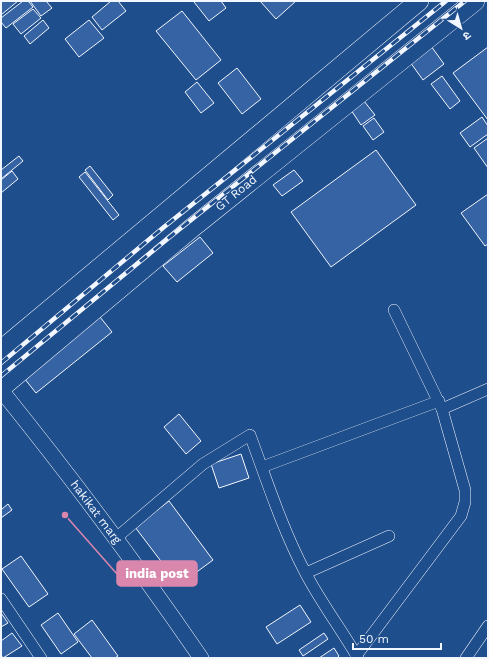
<svg xmlns="http://www.w3.org/2000/svg" width="489" height="659" font-family="'Work Sans','Noto Sans Devanagari',sans-serif">
<style>
.building{fill:#3563a3;stroke:#f2f6ff}
.lines{fill:none;stroke-linecap:round;stroke-linejoin:round}
.street-casing{stroke:#f2f6ff;stroke-width:12}
.secondary-casing{stroke:#f2f6ff;stroke-width:16}
.highway-casing{stroke:#f2f6ff;stroke-width:20}
.street{stroke:#1f4e8c;stroke-width:11}
.secondary{stroke:#1f4e8c;stroke-width:15}
.highway{stroke:#1f4e8c;stroke-width:19}
.rail-casing{stroke:#f2f6ff;stroke-width:4.5}
.rail{stroke:#1f4e8c;stroke-width:3;stroke-dasharray:9;stroke-linecap:butt}
.labels{text-anchor:middle;dominant-baseline:central;stroke-width:3;stroke-linejoin:round;paint-order:stroke}
.street-label{font-size:12px;fill:#f2f6ff;stroke:#1f4e8c}
.leader{fill:none;stroke:#da87ad;stroke-width:1.5}
.callout-dot{fill:#da87ad;stroke:#1f4e8c;stroke-width:1.5}
.callout{fill:#da87ad;stroke:#da87ad;stroke-width:1.5}
.callout-label{font-size:13px;text-anchor:middle;font-weight:bold;fill:#fff}
</style>
<rect width="100%" height="100%" fill="#1f4e8c"/>
<!-- building -->
<g class="building">
<polygon points="1,1 18,1 1,15"/>
<polygon points="23,1 28,1 33,7 6,28 1,22 1,18"/>
<polygon points="30,1 46,1 52,8 41,16"/>
<polygon points="111,1 118,1 126,11 102,30 92,17"/>
<polygon points="195,1 221,1 226,8 209,21 194,2"/>
<polygon points="260,1 296,1 276,19"/>
<polygon points="33,9 41,18 21,34 13,24"/>
<polygon points="182,11 221,60 196,80 156,31"/>
<polygon points="43,20 49,28 30,44 24,36"/>
<polygon points="89,20 104,38 79,57 65,39"/>
<polygon points="431,46 444,64 423,80 410,62"/>
<polygon points="488,47 488,120 453,73"/>
<polygon points="237,68 261,99 242,114 218,83"/>
<polygon points="442,76 460,101 450,109 431,84"/>
<polygon points="197,82 214,103 201,113 185,92"/>
<polygon points="364,101 375,115 361,125 351,110"/>
<polygon points="482,117 488,126 488,134 470,147 460,133"/>
<polygon points="374,118 384,132 373,140 363,126"/>
<polygon points="488,138 488,168 474,148"/>
<polygon points="376,150 416,205 331,267 291,212"/>
<polygon points="19,156 23,161 1,179 1,170"/>
<polygon points="90,166 113,195 108,200 85,170"/>
<polygon points="294,170 303,181 282,196 273,185"/>
<polygon points="12,171 18,179 1,193 1,180"/>
<polygon points="85,172 119,215 113,220 79,177"/>
<polygon points="488,194 488,244 485,246 461,213"/>
<polygon points="200,237 213,253 177,282 163,266"/>
<polygon points="100,317 112,332 36,393 24,378"/>
<polygon points="179,414 201,441 186,454 164,427"/>
<polygon points="241,454 249,478 219,488 211,464"/>
<polygon points="169,501 213,560 179,585 135,527"/>
<polygon points="8,504 12,510 1,518 1,507 2,509"/>
<polygon points="21,556 48,594 29,607 2,569"/>
<polygon points="300,605 311,622 277,644 266,627"/>
<polygon points="1,613 8,623 1,627"/>
<polygon points="58,613 78,642 61,654 41,625"/>
<polygon points="92,620 118,656 115,658 92,658 74,634"/>
<polygon points="12,633 22,646 3,658 1,655 1,641"/>
<polygon points="324,633 328,639 303,656 299,650"/>
<polygon points="334,648 339,656 337,658 319,658"/>
</g>
<g class="lines">
<!-- street casing -->
<g class="street-casing">
<g id="street">
<polyline points="442,409 488,389"/>
<polyline points="262,467 439,401"/>
<path d="M116 538 203 464 250 435C267 481 282 528 305 572 320 601 341 629 358 658"/>
<polyline points="306,573 389,536"/>
<polyline points="1,599 41,658"/>
<polyline points="356,656 461,516 465,502 465,490 442,409 394,310"/>
<polyline points="466,658 488,626"/>
</g>
</g>
<!-- secondary casing -->
<g class="secondary-casing">
<path id="secondary" d="M1 390C71 477 138 566 201 658"/>
</g>
<!-- highway casing -->
<g class="highway-casing">
<g id="highway">
<polyline points="1,350 419,1"/>
<polyline points="1,388 192,228 475,1"/>
</g>
</g>
<!-- street -->
<use href="#street" class="street"/>
<!-- secondary -->
<use href="#secondary" class="secondary"/>
<!-- highway -->
<use href="#highway" class="highway"/>
<!-- rail casing -->
<g class="rail-casing">
<g id="rail">
<polyline points="1,363 164,227 446,1"/>
<polyline points="1,376 171,236 465,1"/>
</g>
</g>
<!-- rail -->
<use href="#rail" class="rail"/>
</g>
<g class="labels">
<!-- street labels -->
<g class="street-label">
<text transform="translate(236 193) rotate(-39)">GT Road</text>
<text transform="translate(96 512) rotate(53)">hakikat marg</text>
</g>
</g>
<!-- callouts -->
<path class="leader" d="M65 515L117 574"/>
<circle class="callout-dot" cx="65" cy="515" r="4"/>
<rect class="callout" x="117" y="561" width="80" height="25" rx="4"/>
<g class="callout-label">
<text x="157" y="578">india post</text>
</g>
<!-- border -->
<rect width="489" height="659" fill="none" stroke="#f2f6ff" stroke-width="4"/>
<!-- north arrow -->
<g transform="translate(461 28) rotate(143)" stroke="#1f4e8c" stroke-width="3" paint-order="stroke">
<path d="M0-3L7 15L0 10L-7 15Z" fill="#f2f6ff"/>
<text y="-6" font-size="11" font-weight="bold" text-anchor="middle" fill="#f2f6ff">उ</text>
</g>
<!-- scale -->
<path d="M353 643v6h88v-6" fill="none" stroke="#f2f6ff" stroke-width="2"/>
<text x="359" y="643" font-size="12" fill="#f2f6ff" stroke="#1f4e8c" stroke-width="3" paint-order="stroke">50 m</text>
</svg>
